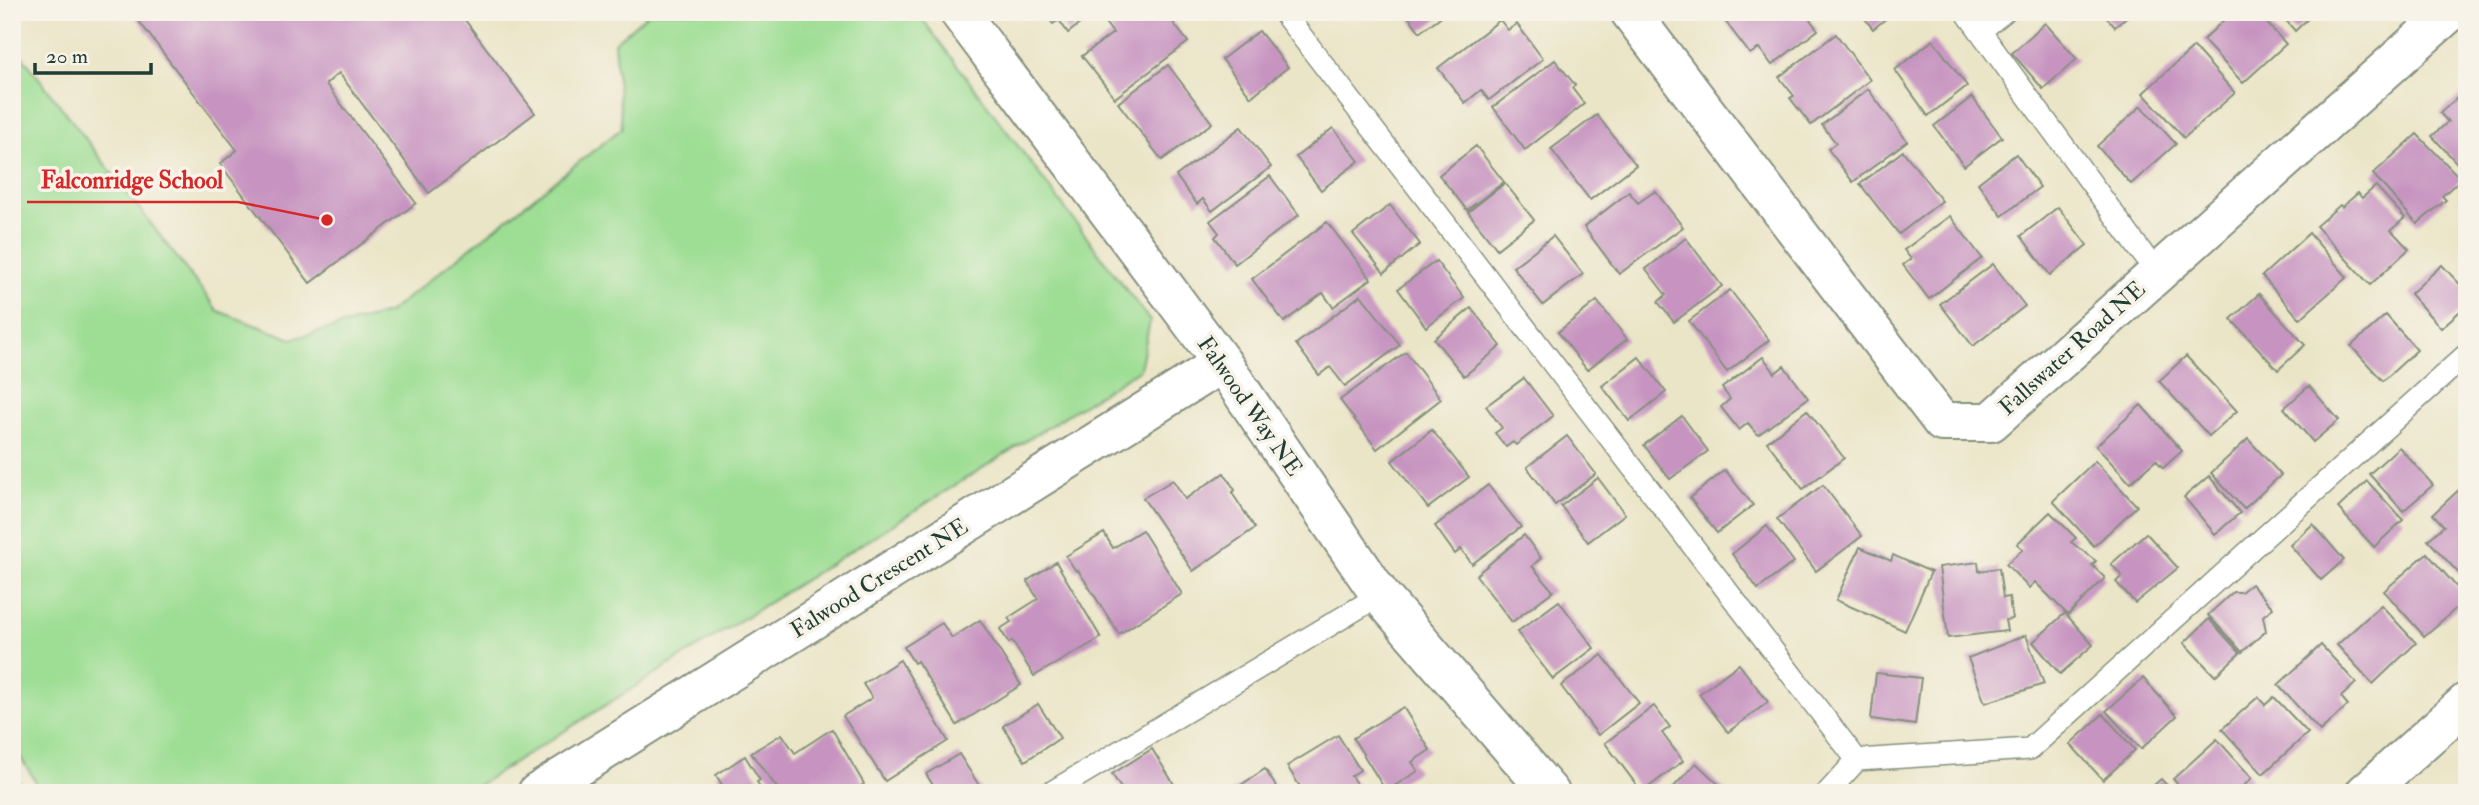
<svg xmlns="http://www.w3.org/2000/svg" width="2479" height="805" font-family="'IM FELL Double Pica',serif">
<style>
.green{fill:#9ede94;stroke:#5e8e64;stroke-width:2}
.building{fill:#c794c1}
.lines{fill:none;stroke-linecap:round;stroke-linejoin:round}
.lane-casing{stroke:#85917e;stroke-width:24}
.street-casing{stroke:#85917e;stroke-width:42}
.lane{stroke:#fff;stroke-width:21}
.street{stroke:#fff;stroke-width:38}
.labels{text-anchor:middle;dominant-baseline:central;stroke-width:7;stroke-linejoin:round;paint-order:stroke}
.street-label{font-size:23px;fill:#1f3d34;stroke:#f7f3e8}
.leader{fill:none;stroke:#d62828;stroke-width:2.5}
.callout-dot{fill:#d62828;stroke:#f7f3e8;stroke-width:2.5}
.callout-label{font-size:24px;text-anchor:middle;font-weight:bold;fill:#d62828;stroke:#f7f3e8;stroke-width:7;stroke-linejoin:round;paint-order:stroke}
</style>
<rect width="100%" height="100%" fill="#f7f3e8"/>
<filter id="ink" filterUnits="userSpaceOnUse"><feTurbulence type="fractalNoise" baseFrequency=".0143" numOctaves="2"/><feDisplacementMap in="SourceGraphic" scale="14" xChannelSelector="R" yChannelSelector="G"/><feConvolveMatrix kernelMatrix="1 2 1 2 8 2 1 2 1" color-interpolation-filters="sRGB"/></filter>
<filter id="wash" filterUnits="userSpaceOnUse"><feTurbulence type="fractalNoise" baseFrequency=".00686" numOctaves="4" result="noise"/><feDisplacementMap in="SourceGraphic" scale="28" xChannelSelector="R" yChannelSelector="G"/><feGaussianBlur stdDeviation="1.57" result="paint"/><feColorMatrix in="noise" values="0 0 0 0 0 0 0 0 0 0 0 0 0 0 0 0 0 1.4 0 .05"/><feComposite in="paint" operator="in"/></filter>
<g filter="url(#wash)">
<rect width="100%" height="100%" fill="#ebe5c8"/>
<!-- green -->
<polygon class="green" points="650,12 917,12 1150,321 1140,369 466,793 43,793 12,744 12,43 218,311 292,339 388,313 622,128 614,43"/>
<g id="blocks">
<!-- building -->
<g class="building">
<polygon points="132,12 459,12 535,113 429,193 339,73 326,84 416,203 310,283 220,164 237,150"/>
<polygon points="1044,12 1095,12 1068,33 1059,20 1053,24"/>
<polygon points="1114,12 1165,12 1188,42 1115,98 1082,56 1113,33 1103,20"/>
<polygon points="1405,12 1447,12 1420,32"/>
<polygon points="1736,12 1804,12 1818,30 1772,65 1759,48 1750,54 1725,21"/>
<polygon points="1860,12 1894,12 1873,29"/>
<polygon points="2102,12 2132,12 2115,27"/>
<polygon points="2232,12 2257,12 2286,44 2243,83 2203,40"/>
<polygon points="2279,12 2315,12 2295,31"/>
<polygon points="1500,20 1508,30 1517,24 1543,59 1489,100 1481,90 1465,103 1438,68"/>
<polygon points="2045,23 2077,59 2043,89 2012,53"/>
<polygon points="1259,31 1288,67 1251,97 1222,59"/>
<polygon points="1836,34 1870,80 1811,125 1790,98 1794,96 1779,77"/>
<polygon points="1933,40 1967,86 1928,116 1895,70"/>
<polygon points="2194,47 2235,93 2184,138 2143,93"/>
<polygon points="1555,60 1575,85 1572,88 1584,104 1525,150 1493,107"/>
<polygon points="1168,65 1212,123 1162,160 1118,103"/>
<polygon points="1868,89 1907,141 1853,182 1828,149 1836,143 1822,125"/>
<polygon points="2467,89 2467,174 2432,136 2448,122 2440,113"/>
<polygon points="1972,97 2002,137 1964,166 1934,126"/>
<polygon points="2141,106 2176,144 2131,184 2097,146"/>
<polygon points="1597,115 1636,165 1590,200 1551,149"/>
<polygon points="1241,127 1271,167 1212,211 1203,199 1197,204 1176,176"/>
<polygon points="1333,128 1359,161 1321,190 1296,157"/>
<polygon points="2417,134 2461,179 2442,196 2446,200 2417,224 2373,174"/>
<polygon points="1476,146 1504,182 1467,210 1439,175"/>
<polygon points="1903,151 1942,201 1899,234 1860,184"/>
<polygon points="2016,154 2040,187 2002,216 1978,183"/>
<polygon points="1270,176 1299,215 1235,264 1215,237 1219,233 1210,221"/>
<polygon points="1505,183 1534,220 1497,249 1468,212"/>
<polygon points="2376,186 2405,218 2391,230 2409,249 2370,285 2316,226 2340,205 2342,207 2358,193 2362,198"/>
<polygon points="1655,191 1683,227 1619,274 1584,227 1629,192 1638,203"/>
<polygon points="1390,205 1420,244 1384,273 1353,234"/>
<polygon points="2058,207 2087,245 2050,275 2021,236"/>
<polygon points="1950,216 1982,258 1929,299 1903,265 1911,259 1904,250"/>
<polygon points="1327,222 1371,279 1333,307 1323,293 1284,322 1252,279"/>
<polygon points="2309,233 2347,277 2300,319 2262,276"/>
<polygon points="1553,236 1583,274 1543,305 1513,267"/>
<polygon points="1686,238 1722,286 1674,322 1658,302 1666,295 1646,269"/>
<polygon points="1436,261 1464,298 1426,327 1398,289"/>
<polygon points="1993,264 2025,306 1973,346 1940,304"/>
<polygon points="2442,265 2467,292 2467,305 2441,328 2410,294"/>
<polygon points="1730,290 1769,340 1727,372 1689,321"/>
<polygon points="2259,294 2305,345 2278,370 2231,319"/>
<polygon points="1361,295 1400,345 1345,386 1330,367 1319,375 1296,344"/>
<polygon points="1597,301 1627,339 1587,370 1558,332"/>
<polygon points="1471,308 1501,346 1464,376 1434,339"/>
<polygon points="2386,315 2417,350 2383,381 2351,346"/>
<polygon points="1406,352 1441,399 1377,449 1340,400"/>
<polygon points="2186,356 2237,411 2209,436 2159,381"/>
<polygon points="1639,357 1666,392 1629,421 1602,386"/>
<polygon points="1763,357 1775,373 1784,366 1808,398 1758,435 1748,423 1739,430 1721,407 1730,399 1722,388"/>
<polygon points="1524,378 1553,416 1516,445 1513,442 1506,447 1495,433 1502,428 1486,406"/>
<polygon points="2309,386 2339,420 2313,442 2284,408"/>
<polygon points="2141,405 2182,451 2163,468 2156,460 2130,483 2096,446"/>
<polygon points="1807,410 1844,458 1803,489 1767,442"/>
<polygon points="1682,416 1708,451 1670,479 1644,445"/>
<polygon points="1432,430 1469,477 1428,508 1392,461"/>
<polygon points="1567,436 1596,474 1555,505 1527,467"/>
<polygon points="2248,439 2281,475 2244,509 2211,473"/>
<polygon points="2399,447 2433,485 2403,511 2369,474"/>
<polygon points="2095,461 2137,506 2094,546 2053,501"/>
<polygon points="1725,470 1753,505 1717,533 1690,498"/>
<polygon points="1224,473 1235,490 1232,493 1255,528 1193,571 1143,498 1173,480 1185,499"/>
<polygon points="2209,476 2240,513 2215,534 2184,497"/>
<polygon points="1598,478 1625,514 1588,542 1561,506"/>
<polygon points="2367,481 2403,520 2374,547 2338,508"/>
<polygon points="1488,485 1521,527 1472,564 1461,549 1455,554 1435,526"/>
<polygon points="1823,485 1862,536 1816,571 1777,519"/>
<polygon points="2463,486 2467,491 2464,579 2428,540 2444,526 2433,514"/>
<polygon points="2050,512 2076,538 2071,542 2096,561 2092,565 2105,578 2068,615 2035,582 2029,588 2006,564 2023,549 2017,544"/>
<polygon points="2313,524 2344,560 2321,580 2290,545"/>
<polygon points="1767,526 1794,562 1758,589 1732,554"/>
<polygon points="1142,530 1182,594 1119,634 1078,570 1076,571 1066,556 1104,533 1113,548"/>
<polygon points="2146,533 2178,568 2135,603 2116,582 2122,576 2111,564"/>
<polygon points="1524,535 1541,558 1532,566 1553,591 1512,622 1476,575"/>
<polygon points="1860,547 1891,561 1893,555 1931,572 1905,631 1836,600"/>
<polygon points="2427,553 2467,599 2424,636 2384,591"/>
<polygon points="1056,562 1101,638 1034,676 1012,641 1009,643 1000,629 1011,622 1008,618 1038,599 1027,581"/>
<polygon points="1978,562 1979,571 1999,568 2003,598 2009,597 2012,619 2005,620 2007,631 1948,638 1939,567"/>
<polygon points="2251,584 2273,608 2263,616 2266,631 2242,652 2208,615 2233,592 2241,592"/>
<polygon points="1559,601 1594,648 1553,679 1517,632"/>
<polygon points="2381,605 2416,643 2373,684 2337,645"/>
<polygon points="2065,613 2093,645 2060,674 2033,642"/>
<polygon points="2209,619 2240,653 2215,676 2184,643"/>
<polygon points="980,620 1021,685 957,725 917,661 914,663 904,647 942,623 952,638"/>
<polygon points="2026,635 2044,684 1985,703 1968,658"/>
<polygon points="2321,645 2356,683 2341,697 2348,705 2320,731 2278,685"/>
<polygon points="1602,655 1639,703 1598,735 1561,686"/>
<polygon points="900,660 948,741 885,781 843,716 872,698 863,684"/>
<polygon points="1739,664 1768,702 1728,732 1699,694"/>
<polygon points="1876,673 1921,678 1915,725 1871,719"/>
<polygon points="2143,678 2177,716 2141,749 2106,711"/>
<polygon points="2258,697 2265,705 2274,697 2308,733 2263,774 2222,729"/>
<polygon points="1038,704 1060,738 1025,761 1003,726"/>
<polygon points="1654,706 1670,727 1662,733 1683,761 1642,792 1605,743"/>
<polygon points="1403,707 1430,750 1412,762 1418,771 1386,791 1353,738"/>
<polygon points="2103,714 2135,750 2103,780 2070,744"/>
<polygon points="832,729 864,784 849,793 781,793 751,753 782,734 795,753"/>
<polygon points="1338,735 1360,770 1351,776 1363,793 1304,793 1287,766"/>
<polygon points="2217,739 2252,778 2236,793 2185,793 2173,779"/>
<polygon points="1152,749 1177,789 1171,793 1124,793 1112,774"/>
<polygon points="959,754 982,790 938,793 926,774"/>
<polygon points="745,756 760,780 757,782 764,793 727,793 716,775"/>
<polygon points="1696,763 1728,793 1668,793"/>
<polygon points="1265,769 1280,793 1229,793"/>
<polygon points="2161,779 2174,793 2145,793"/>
</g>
</g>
</g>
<g filter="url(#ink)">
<use href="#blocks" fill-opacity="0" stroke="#85917e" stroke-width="2"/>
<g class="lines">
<!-- lane casing -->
<g class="lane-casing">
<g id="lane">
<polyline points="1283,12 1857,760"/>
<polyline points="1966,12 1980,31"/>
<polyline points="2004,12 1980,31 2156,272"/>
<polyline points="12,792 13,793"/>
<polyline points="1050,793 1380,595"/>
<polyline points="1827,793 1857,760 2030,749 2467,354"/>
</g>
</g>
<!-- street casing -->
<g class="street-casing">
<g id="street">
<polyline points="959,12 1222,363 1380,595 1550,793"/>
<polyline points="1630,12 1942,422 1991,422 2450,12"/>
<polyline points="537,793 1222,363"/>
<polyline points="2365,793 2467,702"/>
</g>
</g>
<!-- lane -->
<use href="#lane" class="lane"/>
<!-- street -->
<use href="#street" class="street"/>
</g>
</g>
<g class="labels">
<!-- street labels -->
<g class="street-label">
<text transform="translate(2072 348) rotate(-42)">Fallswater Road NE</text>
<text transform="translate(1250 406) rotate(55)">Falwood Way NE</text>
<text transform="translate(879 578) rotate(-32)">Falwood Crescent NE</text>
</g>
</g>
<!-- callouts -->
<path class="leader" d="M327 220L238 202H27"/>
<circle class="callout-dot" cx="327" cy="220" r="7"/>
<g class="callout-label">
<text x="132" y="188">Falconridge School</text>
</g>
<!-- margin -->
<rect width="2479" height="805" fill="none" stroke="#f7f3e8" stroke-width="42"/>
<!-- scale -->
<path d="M35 63v10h116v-10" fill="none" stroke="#1f3d34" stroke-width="3.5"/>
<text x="46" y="63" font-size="21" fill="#1f3d34" stroke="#f7f3e8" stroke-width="5" paint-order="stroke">20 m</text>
</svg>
